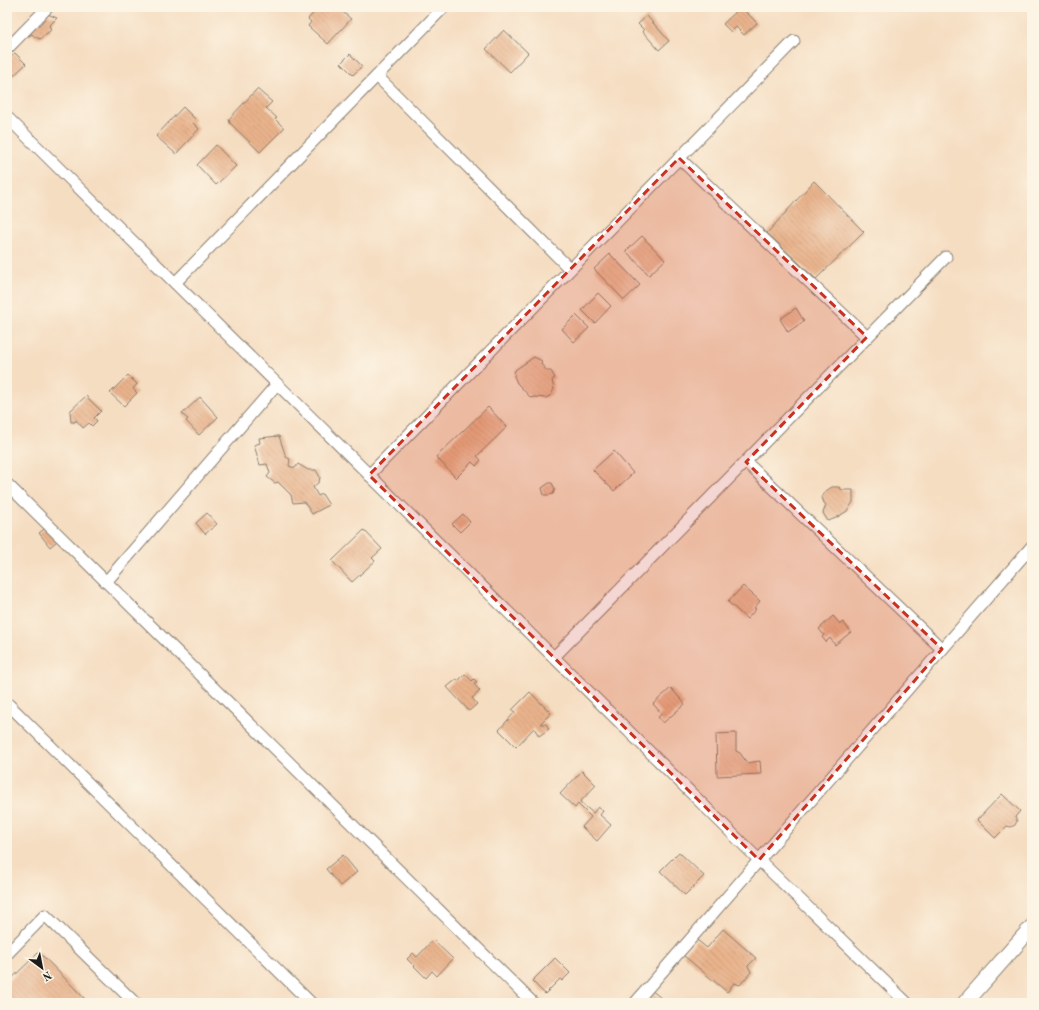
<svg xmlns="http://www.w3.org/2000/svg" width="1039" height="1010" font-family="'Old Standard TT',serif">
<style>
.building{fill:url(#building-back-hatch)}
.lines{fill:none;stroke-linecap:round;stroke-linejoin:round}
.minor-casing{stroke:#887c6e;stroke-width:13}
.secondary-casing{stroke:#887c6e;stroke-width:17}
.minor{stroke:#fff;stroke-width:11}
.secondary{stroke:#fff;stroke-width:15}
.marked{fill:#c8321e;fill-opacity:0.2;stroke:#c8321e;stroke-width:3;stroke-dasharray:8 5;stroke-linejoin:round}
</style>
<defs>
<pattern id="building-back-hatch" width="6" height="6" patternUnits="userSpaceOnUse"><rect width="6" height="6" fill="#e9b38c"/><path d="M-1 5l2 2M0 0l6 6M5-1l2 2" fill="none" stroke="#c79978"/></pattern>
</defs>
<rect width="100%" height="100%" fill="#fcf5e5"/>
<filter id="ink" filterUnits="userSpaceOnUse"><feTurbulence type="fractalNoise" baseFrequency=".025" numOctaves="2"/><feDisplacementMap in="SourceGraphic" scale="8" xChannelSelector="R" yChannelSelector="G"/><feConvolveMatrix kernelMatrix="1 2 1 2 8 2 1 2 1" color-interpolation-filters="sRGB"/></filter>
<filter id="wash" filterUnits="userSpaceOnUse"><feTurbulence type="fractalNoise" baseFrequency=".012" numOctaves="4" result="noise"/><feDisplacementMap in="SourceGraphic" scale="16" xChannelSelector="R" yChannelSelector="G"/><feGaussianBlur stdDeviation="0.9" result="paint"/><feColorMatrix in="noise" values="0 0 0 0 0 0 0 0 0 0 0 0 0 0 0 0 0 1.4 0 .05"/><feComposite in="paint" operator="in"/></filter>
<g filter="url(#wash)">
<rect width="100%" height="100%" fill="#f5ddc1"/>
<g id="blocks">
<!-- building -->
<g class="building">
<polygon points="319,7 337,7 351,19 328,44 308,26 311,22 308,19"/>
<polygon points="741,7 757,23 744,35 736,27 731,32 723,24"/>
<polygon points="45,13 57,18 49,26 51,30 40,39 35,37 32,34 29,36 26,32"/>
<polygon points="647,16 669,41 659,50 642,31 644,30 638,24"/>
<polygon points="504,30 528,53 510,72 486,49"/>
<polygon points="15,53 26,64 7,82 7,61"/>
<polygon points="350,54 362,66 353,75 341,63"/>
<polygon points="257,89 272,102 266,108 277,118 275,119 284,128 260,152 230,123 229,119"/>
<polygon points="183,107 195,119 192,122 199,129 176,154 156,136"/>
<polygon points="216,145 236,166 216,185 197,165"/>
<polygon points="814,181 864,232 816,279 767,233"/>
<polygon points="642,236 665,260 649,275 626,251"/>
<polygon points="610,254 640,285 624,300 594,269"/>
<polygon points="598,293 611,306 595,323 582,310"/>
<polygon points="796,308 804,321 788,332 780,319"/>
<polygon points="576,315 589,328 574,342 562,329"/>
<polygon points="534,357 542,361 541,364 547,371 551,371 555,378 552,380 554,389 551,395 546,398 534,397 531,398 517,383 514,376 515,370"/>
<polygon points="128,375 137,384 133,389 137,393 124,406 110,393"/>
<polygon points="86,396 101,411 94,418 97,421 92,426 89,423 83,428 76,420 75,422 71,422 70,411"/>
<polygon points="200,397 218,417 199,435 186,421 188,419 182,414"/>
<polygon points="488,407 507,427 477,456 481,460 476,466 472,462 456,478 436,457"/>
<polygon points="279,436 286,457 290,459 289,466 295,468 298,464 308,470 316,470 320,477 319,482 313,487 318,496 322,494 329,505 312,514 304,502 293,503 291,495 278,482 275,483 267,477 270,473 267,464 260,465 254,445 260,443 259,438"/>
<polygon points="614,451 633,473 614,491 593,470"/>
<polygon points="549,483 552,483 555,489 553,494 548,495 544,495 542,488"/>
<polygon points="832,487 839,487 842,490 853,490 853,502 847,511 836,518 828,521 823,513 826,505 824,503 822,497 826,491"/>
<polygon points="207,513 217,524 205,534 196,523"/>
<polygon points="463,514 470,522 460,532 452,524"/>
<polygon points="47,527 57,541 50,547 39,533"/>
<polygon points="364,530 382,549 372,558 375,561 352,582 332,561"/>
<polygon points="743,586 760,601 754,608 756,609 747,619 728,602"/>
<polygon points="833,616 840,624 843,622 851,632 835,645 830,638 826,642 822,637 824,635 819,629"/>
<polygon points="465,674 472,681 474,679 477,682 474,684 480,691 472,698 477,704 469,711 447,687 457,679 458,681"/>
<polygon points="671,688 685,704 663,723 658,717 662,714 653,704"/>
<polygon points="530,692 551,713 540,724 546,724 549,729 539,736 534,728 516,747 499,730 515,712 512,710"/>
<polygon points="736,733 736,751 740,753 747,763 760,761 761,774 717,776 716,734"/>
<polygon points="582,771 596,785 580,802 593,813 598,807 603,811 600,815 611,825 597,841 582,827 591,817 578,804 575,808 560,794"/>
<polygon points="1002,794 1020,811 1015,817 1017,821 1015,825 1011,827 1007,826 995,838 977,820"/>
<polygon points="679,852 704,876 685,895 660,871"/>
<polygon points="343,855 357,872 340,886 326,869"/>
<polygon points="723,929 756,958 748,966 751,972 740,985 734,983 727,992 683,955 697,940 707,948"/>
<polygon points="433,940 453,959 437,976 432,971 426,978 407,959 413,953 417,957"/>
<polygon points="39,952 89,1003 7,1003 7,983"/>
<polygon points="555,958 570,973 562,981 560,979 545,994 532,981"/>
<polygon points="650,989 661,998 656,1003 644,1003 641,1000"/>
</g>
</g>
</g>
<g filter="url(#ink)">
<use href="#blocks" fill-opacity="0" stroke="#887c6e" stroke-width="1"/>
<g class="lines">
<!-- minor casing -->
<g class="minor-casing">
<g id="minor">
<polyline points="7,49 48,7"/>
<polyline points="377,76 570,269"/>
<polyline points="7,117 759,860 907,1003"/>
<polyline points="679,158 867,337"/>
<polyline points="175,283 444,7"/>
<polyline points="746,462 942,649"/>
<polyline points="369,475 794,41"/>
<polyline points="7,484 533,1003"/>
<polyline points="106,582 277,384"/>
<polyline points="554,657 946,257"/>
<polyline points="7,703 311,1003"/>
<polyline points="7,954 45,915 135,1003"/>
<polyline points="635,1003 1032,546"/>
</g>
</g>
<!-- secondary casing -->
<g class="secondary-casing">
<polyline id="secondary" points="965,1003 1032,927"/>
</g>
<!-- minor -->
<use href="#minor" class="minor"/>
<!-- secondary -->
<use href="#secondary" class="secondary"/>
</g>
</g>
<!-- marked area -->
<path class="marked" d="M679 158 867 337 746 462 942 649 759 860 369 475Z"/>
<!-- margin -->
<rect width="1039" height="1010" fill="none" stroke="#fcf5e5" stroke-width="24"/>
<!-- north arrow -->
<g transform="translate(42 968) rotate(148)" stroke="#fcf5e5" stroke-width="3" paint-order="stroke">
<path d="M0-3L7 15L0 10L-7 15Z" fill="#1c1c1c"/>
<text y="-6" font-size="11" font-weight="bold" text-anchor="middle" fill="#1c1c1c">N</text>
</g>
</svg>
